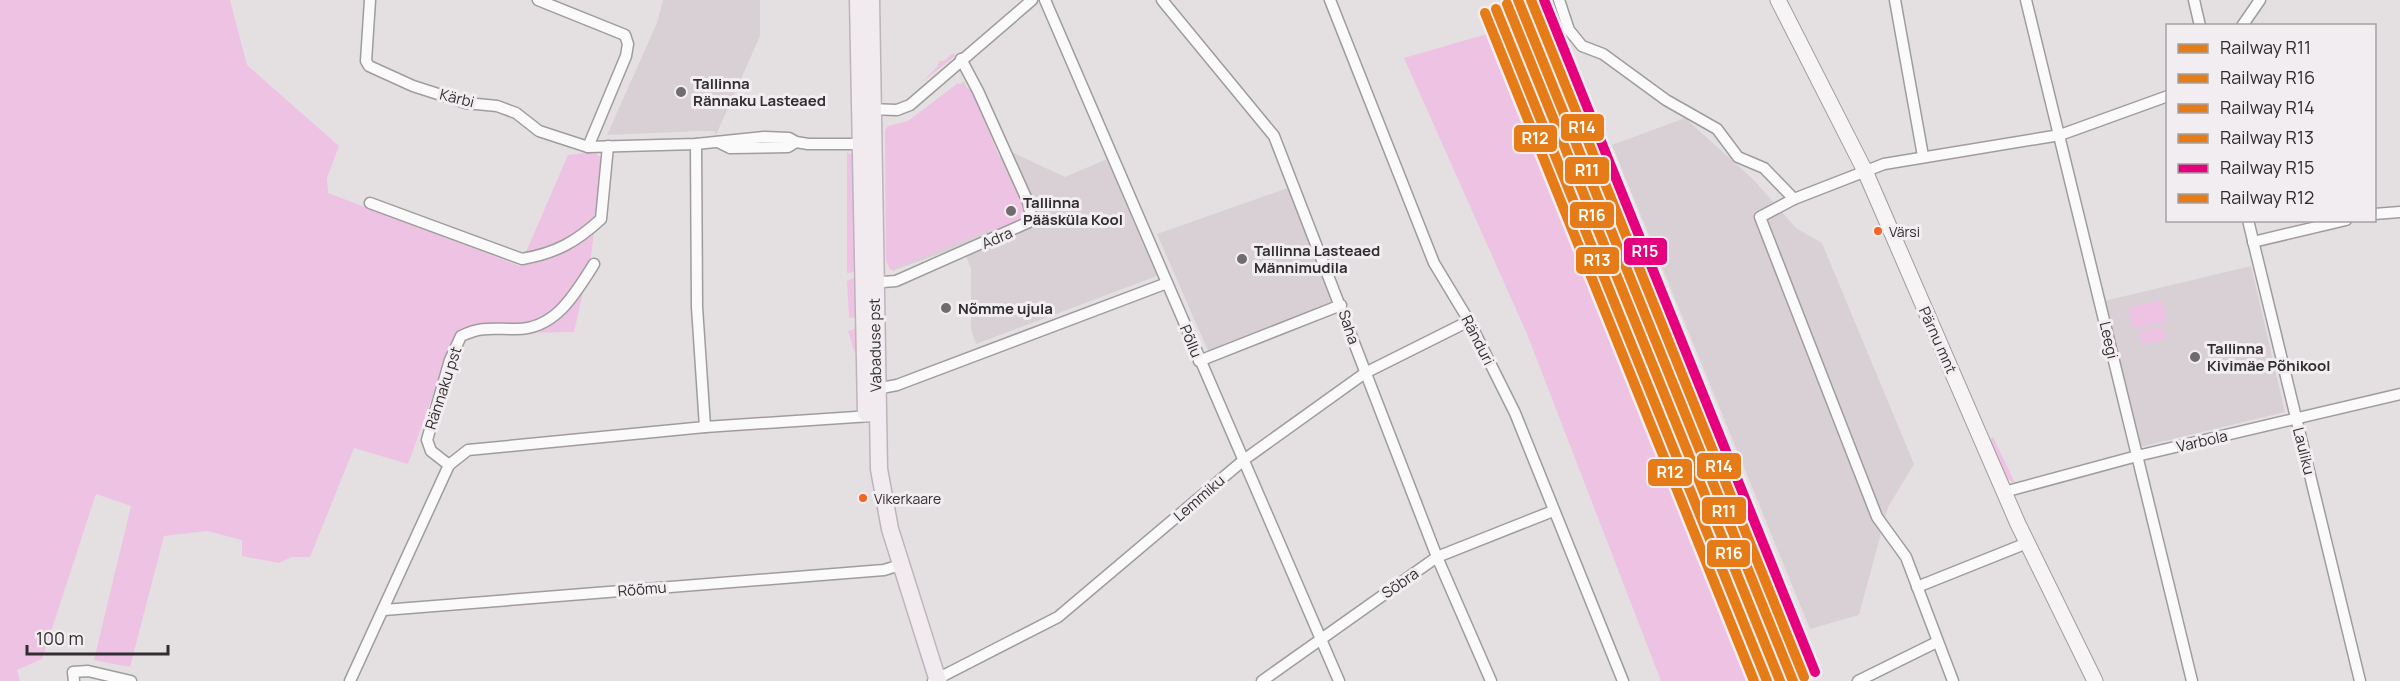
<svg xmlns="http://www.w3.org/2000/svg" width="2400" height="681" font-family="Manrope,sans-serif">
<style>
.built{fill:#d8d0d5}
.green{fill:#eec2e2}
.lines{fill:none;stroke-linecap:round;stroke-linejoin:round}
.minor-casing{stroke:#9f9c9e;stroke-width:13}
.secondary-casing{stroke:#9f9c9e;stroke-width:17}
.trunk-casing{stroke:#beb3bb;stroke-width:19}
.minor{stroke:#fbfafb;stroke-width:10}
.secondary{stroke:#f7f4f6;stroke-width:15}
.trunk{stroke:#f1eaef;stroke-width:16}
.rail-1-casing{stroke:#f2edf0;stroke-width:15}
.rail-2-casing{stroke:#f2edf0;stroke-width:15}
.rail-3-casing{stroke:#f2edf0;stroke-width:15}
.rail-4-casing{stroke:#f2edf0;stroke-width:15}
.rail-5-casing{stroke:#f2edf0;stroke-width:15}
.rail-6-casing{stroke:#f2edf0;stroke-width:15}
.rail-1{stroke:#e57c17;stroke-width:10}
.rail-2{stroke:#e57c17;stroke-width:10}
.rail-3{stroke:#e57c17;stroke-width:10}
.rail-4{stroke:#e57c17;stroke-width:10}
.rail-5{stroke:#e5007d;stroke-width:10}
.rail-6{stroke:#e57c17;stroke-width:10}
.poi-dot{fill:#6f6c6e;stroke:#f2edf0;stroke-width:2}
.bus-dot{fill:#f26522;stroke:#f2edf0;stroke-width:2}
.labels{text-anchor:middle;dominant-baseline:central;stroke-width:6;stroke-linejoin:round;paint-order:stroke}
.bus-label{font-size:14px;fill:#302e30;stroke:#f2edf0;text-anchor:start}
.poi-label{font-size:15px;font-weight:bold;fill:#302e30;stroke:#f2edf0;text-anchor:start}
.street-label{font-size:15px;fill:#302e30;stroke:#f2edf0}
.line-badge{stroke:#f2edf0;stroke-width:2}
.badge-label{font-size:16px;text-anchor:middle;font-weight:bold;fill:#fff}
</style>
<rect width="100%" height="100%" fill="#e4e0e2"/>
<!-- built -->
<g class="built">
<polygon points="663,0 760,0 760,36 716,135 714,131 702,131 607,135 657,23"/>
<polygon points="964,81 998,158 1012,152 1065,177 1107,159 1157,276 976,344 971,329 971,269 962,246 892,271 892,141"/>
<polygon points="1685,118 1754,180 1796,228 1822,243 1914,464 1888,507 1859,615 1810,629 1612,145"/>
<polygon points="1288,188 1334,302 1209,353 1157,234"/>
<polygon points="2251,266 2285,412 2140,447 2104,301"/>
</g>
<!-- green -->
<g class="green">
<polygon points="0,0 230,0 247,65 339,146 327,178 328,193 520,266 568,155 594,152 603,159 591,257 574,332 455,334 408,464 354,448 310,557 292,557 279,563 242,556 242,540 207,531 164,536 130,667 94,660 131,506 96,494 42,659 17,670 20,681 0,681"/>
<polygon points="1487,34 1495,36 1539,153 1620,320 1772,681 1661,681 1527,334 1404,58"/>
<polygon points="953,53 955,56 922,82 938,66 939,61 944,61"/>
<polygon points="958,83 972,90 998,154 1027,214 1023,223 995,236 992,229 890,270 886,260 885,130 888,126 908,121"/>
<polygon points="847,152 853,156 856,272 847,273"/>
<polygon points="856,277 856,317 849,318 847,281"/>
<polygon points="2162,300 2167,321 2133,329 2128,308"/>
<polygon points="2163,326 2166,339 2142,345 2139,332"/>
<polygon points="857,328 857,353 854,351 848,331"/>
<polygon points="1993,437 2015,483 2007,479 1990,440"/>
</g>
<g class="lines">
<!-- minor casing -->
<g class="minor-casing">
<g id="minor">
<polyline points="370,0 366,61 369,66 413,86 466,103 497,106 516,113 539,131 588,147 696,144 764,137 789,138 796,142 808,144 867,144"/>
<polyline points="538,0 625,35 628,44 626,56 588,147"/>
<polyline points="1045,0 1339,681"/>
<polyline points="1162,0 1274,136 1437,557 1491,681"/>
<polyline points="1330,0 1434,263 1469,321 1515,413 1623,681"/>
<polyline points="1559,0 1569,30 1582,46 1603,54 1666,100 1717,129 1738,157 1764,168 1794,199"/>
<polyline points="1895,0 1923,156"/>
<polyline points="2026,0 2192,681"/>
<polyline points="2194,0 2200,26"/>
<polyline points="2242,26 2260,0"/>
<polyline points="868,109 897,110 910,105 1032,0"/>
<polyline points="718,142 730,148 788,147 796,142"/>
<polyline points="696,144 697,307 705,427"/>
<path d="M370 203 522 259C556 253 576 242 601 219L608 146"/>
<polyline points="2374,214 2400,212"/>
<polyline points="2248,220 2360,681"/>
<polyline points="2253,242 2346,220"/>
<polyline points="870,283 896,281 1029,222 1031,216 1028,202 978,91 961,59"/>
<polyline points="1199,361 1341,305"/>
<polyline points="876,389 897,385 1167,283"/>
<path d="M449 465 431 451 427 440 450 360 461 336C482 326 493 329 515 329 555 330 575 294 594 264"/>
<polyline points="2004,492 2137,456 2400,394"/>
<polyline points="1917,587 2027,543"/>
<polyline points="384,610 884,570 900,565"/>
<polyline points="74,681 73,672 88,671 131,681"/>
<polyline points="350,681 449,465 468,450 705,427 871,416"/>
<polyline points="933,681 1058,617 1245,459 1365,373 1469,321"/>
<polyline points="1262,681 1437,557 1553,511"/>
<polyline points="1858,681 1937,642"/>
<polyline points="1953,681 1906,557 1877,517 1760,217 1794,199 1884,164 2060,135 2168,96"/>
</g>
</g>
<!-- secondary casing -->
<g class="secondary-casing">
<polyline id="secondary" points="1778,0 1865,171 2018,524 2095,681"/>
</g>
<!-- trunk casing -->
<g class="trunk-casing">
<g id="trunk">
<polyline points="858,0 866,413"/>
<polyline points="871,0 879,469 890,529 938,681"/>
</g>
</g>
<!-- minor -->
<use href="#minor" class="minor"/>
<!-- secondary -->
<use href="#secondary" class="secondary"/>
<!-- trunk -->
<use href="#trunk" class="trunk"/>
<!-- rail-1 casing -->
<g class="rail-1-casing">
<polyline id="rail-1" points="1518,0 1793,681"/>
</g>
<!-- rail-2 casing -->
<g class="rail-2-casing">
<polyline id="rail-2" points="1507,4 1780,681"/>
</g>
<!-- rail-3 casing -->
<g class="rail-3-casing">
<polyline id="rail-3" points="1531,0 1804,677"/>
</g>
<!-- rail-4 casing -->
<g class="rail-4-casing">
<polyline id="rail-4" points="1496,9 1767,681"/>
</g>
<!-- rail-5 casing -->
<g class="rail-5-casing">
<polyline id="rail-5" points="1544,0 1815,672"/>
</g>
<!-- rail-6 casing -->
<g class="rail-6-casing">
<polyline id="rail-6" points="1485,13 1754,681"/>
</g>
<!-- rail-1 -->
<use href="#rail-1" class="rail-1"/>
<!-- rail-2 -->
<use href="#rail-2" class="rail-2"/>
<!-- rail-3 -->
<use href="#rail-3" class="rail-3"/>
<!-- rail-4 -->
<use href="#rail-4" class="rail-4"/>
<!-- rail-5 -->
<use href="#rail-5" class="rail-5"/>
<!-- rail-6 -->
<use href="#rail-6" class="rail-6"/>
</g>
<!-- markers -->
<g class="poi-dot">
<circle cx="681" cy="92" r="6"/>
<circle cx="1011" cy="211" r="6"/>
<circle cx="1242" cy="259" r="6"/>
<circle cx="946" cy="308" r="6"/>
<circle cx="2195" cy="357" r="6"/>
</g>
<g class="bus-dot">
<circle cx="1878" cy="231" r="5"/>
<circle cx="863" cy="498" r="5"/>
</g>
<g class="labels">
<!-- bus labels -->
<g class="bus-label">
<text x="1889" y="231">Värsi</text>
<text x="874" y="498">Vikerkaare</text>
</g>
<!-- poi labels -->
<g class="poi-label">
<text x="693" y="83">Tallinna<tspan x="693" dy="17">Rännaku Lasteaed</tspan></text>
<text x="1023" y="202">Tallinna<tspan x="1023" dy="17">Pääsküla Kool</tspan></text>
<text x="1254" y="250">Tallinna Lasteaed<tspan x="1254" dy="17">Männimudila</tspan></text>
<text x="958" y="308">Nõmme ujula</text>
<text x="2207" y="348">Tallinna<tspan x="2207" dy="17">Kivimäe Põhikool</tspan></text>
</g>
<!-- street labels -->
<g class="street-label">
<text transform="translate(457 98) rotate(14)">Kärbi</text>
<text transform="translate(997 238) rotate(-23)">Adra</text>
<text transform="translate(1349 327) rotate(71)">Saha</text>
<text transform="translate(1478 340) rotate(63)">Ränduri</text>
<text transform="translate(1938 340) rotate(66)">Pärnu mnt</text>
<text transform="translate(2109 340) rotate(77)">Leegi</text>
<text transform="translate(1191 341) rotate(68)">Põllu</text>
<text transform="translate(875 345) rotate(-91)">Vabaduse pst</text>
<text transform="translate(443 388) rotate(-72)">Rännaku pst</text>
<text transform="translate(2202 441) rotate(-13)">Varbola</text>
<text transform="translate(2304 451) rotate(76)">Lauliku</text>
<text transform="translate(1199 498) rotate(-41)">Lemmiku</text>
<text transform="translate(1400 583) rotate(-35)">Sõbra</text>
<text transform="translate(642 589) rotate(-5)">Rõõmu</text>
</g>
</g>
<g class="line-badge">
<rect x="1560" y="113" width="45" height="29" rx="6" fill="#e57c17"/>
<rect x="1513" y="124" width="45" height="29" rx="6" fill="#e57c17"/>
<rect x="1564" y="156" width="46" height="29" rx="6" fill="#e57c17"/>
<rect x="1569" y="201" width="46" height="28" rx="6" fill="#e57c17"/>
<rect x="1623" y="237" width="45" height="29" rx="6" fill="#e5007d"/>
<rect x="1575" y="246" width="45" height="29" rx="6" fill="#e57c17"/>
<rect x="1696" y="452" width="46" height="28" rx="6" fill="#e57c17"/>
<rect x="1647" y="458" width="46" height="29" rx="6" fill="#e57c17"/>
<rect x="1701" y="496" width="46" height="29" rx="6" fill="#e57c17"/>
<rect x="1706" y="539" width="45" height="29" rx="6" fill="#e57c17"/>
</g>
<g class="badge-label">
<text x="1582" y="133">R14</text>
<text x="1535" y="144">R12</text>
<text x="1587" y="176">R11</text>
<text x="1592" y="221">R16</text>
<text x="1645" y="257">R15</text>
<text x="1597" y="266">R13</text>
<text x="1719" y="472">R14</text>
<text x="1670" y="478">R12</text>
<text x="1724" y="517">R11</text>
<text x="1729" y="559">R16</text>
</g>
<!-- legend -->
<rect x="2166" y="24" width="210" height="198" fill="#f2edf0" stroke="#a4a1a3" stroke-width="1.5"/>
<rect x="2178" y="44" width="30" height="9" fill="#e57c17" stroke="#a4a1a3" stroke-width="1.5"/>
<text x="2220" y="54" font-size="18" fill="#302e30">Railway R11</text>
<rect x="2178" y="74" width="30" height="9" fill="#e57c17" stroke="#a4a1a3" stroke-width="1.5"/>
<text x="2220" y="84" font-size="18" fill="#302e30">Railway R16</text>
<rect x="2178" y="104" width="30" height="9" fill="#e57c17" stroke="#a4a1a3" stroke-width="1.5"/>
<text x="2220" y="114" font-size="18" fill="#302e30">Railway R14</text>
<rect x="2178" y="134" width="30" height="9" fill="#e57c17" stroke="#a4a1a3" stroke-width="1.5"/>
<text x="2220" y="144" font-size="18" fill="#302e30">Railway R13</text>
<rect x="2178" y="164" width="30" height="9" fill="#e5007d" stroke="#a4a1a3" stroke-width="1.5"/>
<text x="2220" y="174" font-size="18" fill="#302e30">Railway R15</text>
<rect x="2178" y="194" width="30" height="9" fill="#e57c17" stroke="#a4a1a3" stroke-width="1.5"/>
<text x="2220" y="204" font-size="18" fill="#302e30">Railway R12</text>
<!-- scale -->
<path d="M27 645v9h141v-9" fill="none" stroke="#302e30" stroke-width="3"/>
<text x="36" y="645" font-size="18" fill="#302e30" stroke="#f2edf0" stroke-width="4.5" paint-order="stroke">100 m</text>
</svg>
